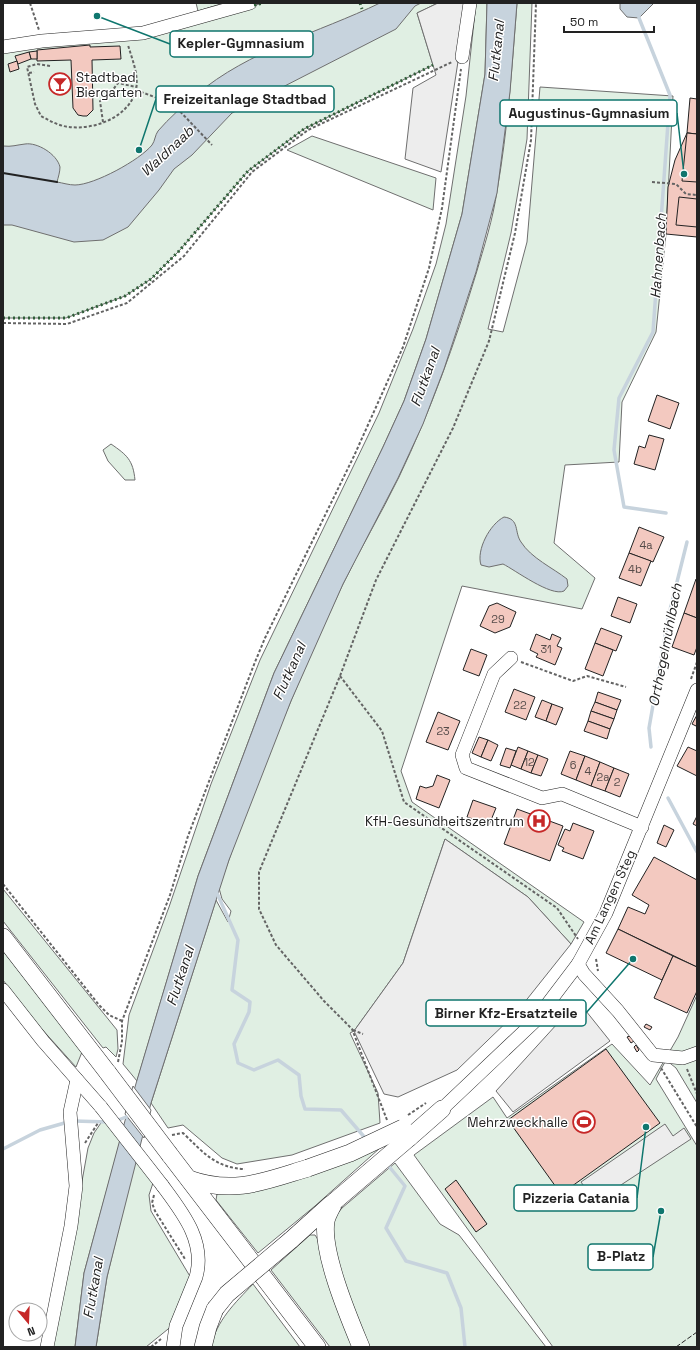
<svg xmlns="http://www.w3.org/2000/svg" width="700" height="1350" font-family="'Space Grotesk',sans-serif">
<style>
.green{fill:#e0efe3;stroke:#6f6f6f}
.parking{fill:#ededed;stroke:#6f6f6f}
.water{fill:#c7d3dd;stroke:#6f6f6f}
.pier{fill:#fff;stroke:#6f6f6f}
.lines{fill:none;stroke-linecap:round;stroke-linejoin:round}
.stream{stroke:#c7d3dd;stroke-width:3.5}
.building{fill:#f3c9c0;stroke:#222}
.minor-casing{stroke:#222;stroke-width:14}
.major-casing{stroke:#222;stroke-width:18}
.path{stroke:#646464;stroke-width:2;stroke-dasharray:3 2;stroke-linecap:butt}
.minor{stroke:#fff;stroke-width:13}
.major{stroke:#fff;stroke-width:17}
.minor-bridge-casing{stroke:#222;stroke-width:14;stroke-linecap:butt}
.major-bridge-casing{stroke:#222;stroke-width:18;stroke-linecap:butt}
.minor-bridge{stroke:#fff;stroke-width:13}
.major-bridge{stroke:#fff;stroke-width:17}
.hedge{stroke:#2f5e38;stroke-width:3;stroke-dasharray:2 3;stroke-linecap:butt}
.fence{stroke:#222;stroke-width:1;stroke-dasharray:5 2;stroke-linecap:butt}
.wall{stroke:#222;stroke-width:2}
.labels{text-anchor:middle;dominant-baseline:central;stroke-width:3;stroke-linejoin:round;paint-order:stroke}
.number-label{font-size:11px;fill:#564c4a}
.poi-label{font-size:13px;fill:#222;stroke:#fff;text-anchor:end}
.street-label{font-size:13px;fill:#222;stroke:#fff}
.water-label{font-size:14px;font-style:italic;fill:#222;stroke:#fff}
.leader{fill:none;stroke:#0f766e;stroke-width:1.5}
.callout-dot{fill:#0f766e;stroke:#fff;stroke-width:1.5}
.callout{fill:#fff;stroke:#0f766e;stroke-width:1.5}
.callout-label{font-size:14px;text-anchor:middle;font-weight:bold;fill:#222}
</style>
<rect width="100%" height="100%" fill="#fff"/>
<!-- green -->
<g class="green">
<polygon points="196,3 224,3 198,11"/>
<polygon points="263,3 438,3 417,13 433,65 304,129 248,171 179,251 151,279 125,296 66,318 3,318 3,53 33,46 141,38"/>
<polygon points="476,3 487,3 485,74 462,214 426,339 404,401 383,447 274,673 198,876 137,1081 123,1064 129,1015 169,907 211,784 260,660 379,413 413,329 436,264 446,224 466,96"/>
<path d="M517 3H532L527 139 511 233 488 329 503 332 527 242 540 87 673 96 666 234 656 332 622 402 619 462 565 465 554 543 595 578 582 609 462 586 401 771 412 802 584 922 571 944 528 897 445 839 403 963 354 1031 350 1033 378 1093 380 1123 292 1155 237 1164 222 1158 183 1125 168 1128 151 1103 216 900 228 922 231 911 222 899 219 888C254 786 296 685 342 586 360 549 381 514 399 477 430 412 455 343 476 274 484 247 493 219 497 191 508 129 512 66 517 3Z"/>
<polygon points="312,136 436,178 433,210 287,150"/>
<path d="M111 444C127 455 133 460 135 480H125L108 461 103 450Z"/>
<polygon points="3,889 117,1030 118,1049 116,1057 106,1047 103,1048 3,921"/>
<polygon points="3,951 82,1052 76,1067 30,1016 3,980"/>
<polygon points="697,995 697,1103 676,1068 666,1060 656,1079 697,1146 697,1347 553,1347 414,1155 493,1097 507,1118 612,1044 650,1085 678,1037"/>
<polygon points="105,1117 121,1138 84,1273 75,1347 52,1347 88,1148 94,1133"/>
<polygon points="380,1148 315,1206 258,1253 216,1200 217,1194"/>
<polygon points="136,1157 154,1180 149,1195 151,1211 191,1278 173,1325 146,1347 96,1347 107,1277"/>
<polygon points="395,1163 440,1224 459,1235 546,1347 367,1347 336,1258 332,1220 342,1208"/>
<polygon points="310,1235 315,1235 317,1238 344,1325 354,1347 330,1347 271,1270"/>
<path d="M253 1284 300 1347H211C216 1321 235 1303 253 1284Z"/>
</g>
<!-- parking -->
<g class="parking">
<polygon points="438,3 464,3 461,42 441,172 405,159 413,88 436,75 417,13"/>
<polygon points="445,839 528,897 571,944 516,1013 457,1070 398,1097 384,1094 354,1031 403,963"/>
<polygon points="578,1001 610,1041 513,1112 496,1091"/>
<polygon points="665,1124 673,1136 684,1128 691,1139 595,1202 581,1182"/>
</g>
<!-- water -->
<g class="water">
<path d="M380 3H421L415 6 396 29 232 113 192 155 174 169 159 190 128 227 103 240 74 242 12 225H3V146C12 147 16 145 25 144 37 142 57 154 60 167 60 172 58 178 57 182 63 183 69 185 75 185 94 185 140 160 152 145 155 141 155 135 158 131 169 118 183 106 196 95 249 50 318 33 380 3Z"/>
<polygon points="487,3 517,3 510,92 497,193 476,272 444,369 423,424 398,478 343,584 291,701 229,860 151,1103 107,1277 96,1347 75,1347 84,1273 126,1117 198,876 274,673 383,447 404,401 426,339 462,214 485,74"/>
<polygon points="620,3 654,3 639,18 627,17 620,9"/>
<path d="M504 517C520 519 514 532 521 542 531 558 553 568 567 579L568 586 564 591C551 597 515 570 503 564L489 567 481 565C476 550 490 524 504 517Z"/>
</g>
<!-- pier -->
<polygon class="pier" points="133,1086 151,1110 144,1138 125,1114"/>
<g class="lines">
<!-- stream -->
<g class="stream">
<polyline points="639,14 639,18 670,95 653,332 619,398 614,450 624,507 666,513"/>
<polyline points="651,747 649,728 669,614 687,542"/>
<polyline points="668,798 697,852"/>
<polyline points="216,891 238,940 232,990 250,1002 249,1012 234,1044 238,1063 254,1070 278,1060 299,1075 301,1096 305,1109 341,1110 366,1139"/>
<polyline points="74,1121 108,1122"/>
<polyline points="116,1121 126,1117"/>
<polyline points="3,1149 40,1130 68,1122"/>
<polyline points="387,1164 405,1186 386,1228 406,1261 447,1273 461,1308 465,1347"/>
</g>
</g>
<!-- building -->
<g class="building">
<polygon points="90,45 90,47 120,46 121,59 92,60 93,110 87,116 83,116 78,115 73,108 71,60 37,61 37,50"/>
<polygon points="37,51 37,59 31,59 29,52"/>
<polygon points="29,52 31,59 18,64 15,56"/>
<polygon points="17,61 19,69 10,72 8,64"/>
<polygon points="690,98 697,99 697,134 687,133"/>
<polygon points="687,133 697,134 697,237 666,234 668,187 675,160"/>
<polygon points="687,133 697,134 697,182 682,181"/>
<polygon points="679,197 697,199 697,227 676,225"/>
<polygon points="657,395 679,403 670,429 648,421"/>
<polygon points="649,435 664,439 655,470 634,464 639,446 645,448"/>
<polygon points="639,527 664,537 653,562 629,553"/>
<polygon points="629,553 651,561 641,586 619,578"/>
<polygon points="696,579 697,580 697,618 684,613"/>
<polygon points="618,597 637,604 630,623 611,616"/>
<polygon points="497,603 516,612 510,627 495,633 480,626 489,606"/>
<polygon points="684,613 697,618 697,647 694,655 672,647"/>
<polygon points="601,628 622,636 616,651 595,643"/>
<polygon points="536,634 550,640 552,634 561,638 557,646 562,648 555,665 536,657 538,654 530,650"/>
<polygon points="595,643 613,650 603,676 585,669"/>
<polygon points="471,649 487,655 479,676 463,670"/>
<polygon points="514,689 535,697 526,720 505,712"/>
<polygon points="598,692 621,700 617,710 595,702"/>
<polygon points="542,700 552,704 546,721 535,717"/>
<polygon points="595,702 617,710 614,719 591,711"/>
<polygon points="552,704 563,708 556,725 546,721"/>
<polygon points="591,711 614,719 610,729 588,721"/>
<polygon points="438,712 460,721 448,750 426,742"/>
<polygon points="697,715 697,724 696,726 692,724"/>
<polygon points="588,721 610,729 607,739 584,731"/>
<polygon points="479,737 488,740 481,757 472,753"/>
<polygon points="488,740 498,745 491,761 481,757"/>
<polygon points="518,747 528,751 521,769 511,765"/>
<polygon points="688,747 697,751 697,776 677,766"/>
<polygon points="506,748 516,751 510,768 500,765"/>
<polygon points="528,751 538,755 531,773 521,769"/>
<polygon points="570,751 585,756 576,780 561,774"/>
<polygon points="538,755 548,759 541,776 531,773"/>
<polygon points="585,756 600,762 591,786 576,780"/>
<polygon points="600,762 614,768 605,791 591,786"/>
<polygon points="614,768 629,774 620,797 605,791"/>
<polygon points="437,775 450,780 439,808 416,799 420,786 426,788 433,786"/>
<polygon points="473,800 496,808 489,825 467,817"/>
<polygon points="517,809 563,826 550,861 504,844"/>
<polygon points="697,816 697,826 693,824"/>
<polygon points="573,823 594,831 583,859 562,851 564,848 558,845 565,829 570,831"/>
<polygon points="664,825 674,830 666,847 657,843"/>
<polygon points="654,857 697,880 697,967 618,929 628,907 645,914 649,905 632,895"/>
<polygon points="618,929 673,956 662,980 606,953"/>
<polygon points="673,956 697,967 697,991 687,1013 654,998"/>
<polygon points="646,1024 652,1027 650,1030 644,1027"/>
<polygon points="630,1036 634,1041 631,1043 627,1037"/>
<polygon points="636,1045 639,1050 637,1052 634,1047"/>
<polygon points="606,1049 660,1123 561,1194 508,1120"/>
<polygon points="456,1180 487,1224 476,1232 445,1189"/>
</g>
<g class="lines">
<!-- minor casing -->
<g class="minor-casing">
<g id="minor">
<polyline points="3,47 42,41 143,33 250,3"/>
<polyline points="462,57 470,3"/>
<polyline points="511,658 494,674 462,755 466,768 542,798 562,794 642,827"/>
<polyline points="578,964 584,974 618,1011 653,1055 683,1058 697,1053"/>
<polyline points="3,990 43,1041 101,1107"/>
<polyline points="442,1109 534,1022 578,964 606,913 697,690"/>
<path d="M162 1185C182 1212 206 1241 196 1277L176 1326 173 1347"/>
<polyline points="47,1347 71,1226 76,1186 70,1112 77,1080"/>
</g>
</g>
<!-- major casing -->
<g class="major-casing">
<g id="major">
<polyline points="3,937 108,1073"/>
<polyline points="409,1138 442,1109"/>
<polyline points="170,1155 317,1347"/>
<path d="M189 1179C234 1195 265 1181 308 1168"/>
<path d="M335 1201C332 1207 327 1215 326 1221 321 1252 349 1318 361 1347"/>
<polyline points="291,1240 331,1204"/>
<polyline points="203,1347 208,1327 215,1309"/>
</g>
</g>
<!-- path -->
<g class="path">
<polyline points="30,3 39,30"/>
<path d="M50 66 37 64 27 67 35 104 41 116C50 121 59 126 69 127 95 130 129 117 136 90 139 75 132 59 128 45"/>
<polyline points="29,73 34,72"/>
<polyline points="136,90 173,104 212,145"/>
<polyline points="103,122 100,101 109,95 118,83 136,87"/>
<polyline points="652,182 676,184 686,194 697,195"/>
<polyline points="3,323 67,324 127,303 184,256 252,172 308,130 452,62"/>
<polyline points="521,662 573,681 587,676 626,687"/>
<polyline points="340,676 382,731 404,802 557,908 578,939"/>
<polyline points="691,679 697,662"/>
<polyline points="3,884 99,1005 109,1015 122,1021"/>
<polyline points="596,959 598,971"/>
<polyline points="353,1030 363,1034"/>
<polyline points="118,1062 122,1041 122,1021 170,895 188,836 255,662 265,638 354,456 403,347 429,268 442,208 461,69"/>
<polyline points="661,1068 697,1127"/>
<polyline points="687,1069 697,1094"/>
<polyline points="408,1115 426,1103"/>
<polyline points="387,1120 352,1029 324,1001 276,945 259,909 259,872 340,676 376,580 453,428 489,341 515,233 531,140 536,3"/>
<path d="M172 1135 183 1133C203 1152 215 1168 245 1169"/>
<polyline points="85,1143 98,1123"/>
<polyline points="154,1195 152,1203 155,1211 185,1259"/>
<polyline points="151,1347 161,1339"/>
</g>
<!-- minor -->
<use href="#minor" class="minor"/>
<!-- major -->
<use href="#major" class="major"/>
<!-- minor-bridge casing -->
<g class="minor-bridge-casing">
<polyline id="minor-bridge" points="101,1107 162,1185"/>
</g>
<!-- major-bridge casing -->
<g class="major-bridge-casing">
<g id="major-bridge">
<polyline points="108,1073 170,1155"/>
<polyline points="308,1168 350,1153 403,1128"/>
<polyline points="335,1201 409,1138"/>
<polyline points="215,1309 227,1294 291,1240"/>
</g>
</g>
<!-- minor-bridge -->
<use href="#minor-bridge" class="minor-bridge"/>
<!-- major-bridge -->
<use href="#major-bridge" class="major-bridge"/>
<!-- hedge -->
<g class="hedge">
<polyline points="360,3 362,9"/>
<polyline points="254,5 263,3"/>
<polyline points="3,318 66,318 125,296 151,279 179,251 248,171 304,129 433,65"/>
</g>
<!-- fence -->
<polyline class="fence" points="676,1347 697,1332"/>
<!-- wall -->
<polyline class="wall" points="3,173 57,182"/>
</g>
<!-- icons -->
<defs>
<g id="bar-ring" transform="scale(1.15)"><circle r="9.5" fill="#fff" stroke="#c62828" stroke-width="1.5"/><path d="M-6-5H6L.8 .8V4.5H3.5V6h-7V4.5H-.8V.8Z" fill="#c62828"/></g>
<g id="hospital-ring" transform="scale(1.15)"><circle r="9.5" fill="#fff" stroke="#c62828" stroke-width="1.5"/><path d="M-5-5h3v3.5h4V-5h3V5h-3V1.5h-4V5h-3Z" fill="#c62828"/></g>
<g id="stadium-ring" transform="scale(1.15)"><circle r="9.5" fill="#fff" stroke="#c62828" stroke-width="1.5"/><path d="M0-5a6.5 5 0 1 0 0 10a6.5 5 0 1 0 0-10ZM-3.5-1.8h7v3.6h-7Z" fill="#c62828"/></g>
</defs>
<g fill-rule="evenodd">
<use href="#bar-ring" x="60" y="84"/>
<use href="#hospital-ring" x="539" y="821"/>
<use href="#stadium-ring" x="584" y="1122"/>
</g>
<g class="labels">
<!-- number labels -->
<g class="number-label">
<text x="646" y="545">4a</text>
<text x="635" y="569">4b</text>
<text x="498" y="619">29</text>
<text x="546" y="649">31</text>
<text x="520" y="705">22</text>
<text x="443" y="731">23</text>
<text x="529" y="762">12</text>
<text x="573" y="765">6</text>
<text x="588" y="771">4</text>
<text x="603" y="777">2a</text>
<text x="617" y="782">2</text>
</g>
<!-- poi labels -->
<g class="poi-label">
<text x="76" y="77" text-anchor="start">Stadtbad<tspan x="76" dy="15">Biergarten</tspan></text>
<text x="524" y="821">KfH-Gesundheitszentrum</text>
<text x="568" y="1122">Mehrzweckhalle</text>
</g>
<!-- street labels -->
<g class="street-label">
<text transform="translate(610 897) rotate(-65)">Am Langen Steg</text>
</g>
<!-- water labels -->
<g class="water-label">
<text transform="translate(496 51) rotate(-84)">Flutkanal</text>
<text transform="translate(167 151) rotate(-43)">Waldnaab</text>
<text transform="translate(658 256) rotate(-86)">Hahnenbach</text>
<text transform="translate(425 377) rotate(-70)">Flutkanal</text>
<text transform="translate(665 645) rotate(-79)">Orthegelmühlbach</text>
<text transform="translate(289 671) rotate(-66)">Flutkanal</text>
<text transform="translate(180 976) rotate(-72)">Flutkanal</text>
<text transform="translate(93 1288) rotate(-80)">Flutkanal</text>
</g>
</g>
<!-- callouts -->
<path class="leader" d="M97 16L170 44M139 150L156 99M684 174L677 113M633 959L586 1013M646 1127L637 1198M661 1211L653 1257"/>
<g class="callout-dot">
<circle cx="97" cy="16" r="4"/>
<circle cx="139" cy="150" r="4"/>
<circle cx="684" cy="174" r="4"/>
<circle cx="633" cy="959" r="4"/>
<circle cx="646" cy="1127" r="4"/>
<circle cx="661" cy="1211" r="4"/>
</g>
<g class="callout">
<rect x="170" y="31" width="143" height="26" rx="4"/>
<rect x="156" y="86" width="178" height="26" rx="4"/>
<rect x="500" y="100" width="177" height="26" rx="4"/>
<rect x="426" y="1000" width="160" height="26" rx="4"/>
<rect x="514" y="1185" width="123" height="26" rx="4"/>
<rect x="588" y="1244" width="65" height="26" rx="4"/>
</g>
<g class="callout-label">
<text x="241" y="48">Kepler-Gymnasium</text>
<text x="245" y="104">Freizeitanlage Stadtbad</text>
<text x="589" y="118">Augustinus-Gymnasium</text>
<text x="506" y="1018">Birner Kfz-Ersatzteile</text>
<text x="576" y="1203">Pizzeria Catania</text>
<text x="621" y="1261">B-Platz</text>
</g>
<!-- border -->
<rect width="700" height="1350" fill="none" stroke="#222222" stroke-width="8"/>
<!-- north arrow -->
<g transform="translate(28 1322) rotate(161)"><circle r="19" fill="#ffffff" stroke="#a7a7a7"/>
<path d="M0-3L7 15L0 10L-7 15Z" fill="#c62828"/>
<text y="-6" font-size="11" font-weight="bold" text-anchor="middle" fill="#222222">N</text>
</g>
<!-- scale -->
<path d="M564 26v6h90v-6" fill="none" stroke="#222222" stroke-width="2"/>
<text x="570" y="26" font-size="12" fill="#222222" stroke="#ffffff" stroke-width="3" paint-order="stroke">50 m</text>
</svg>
